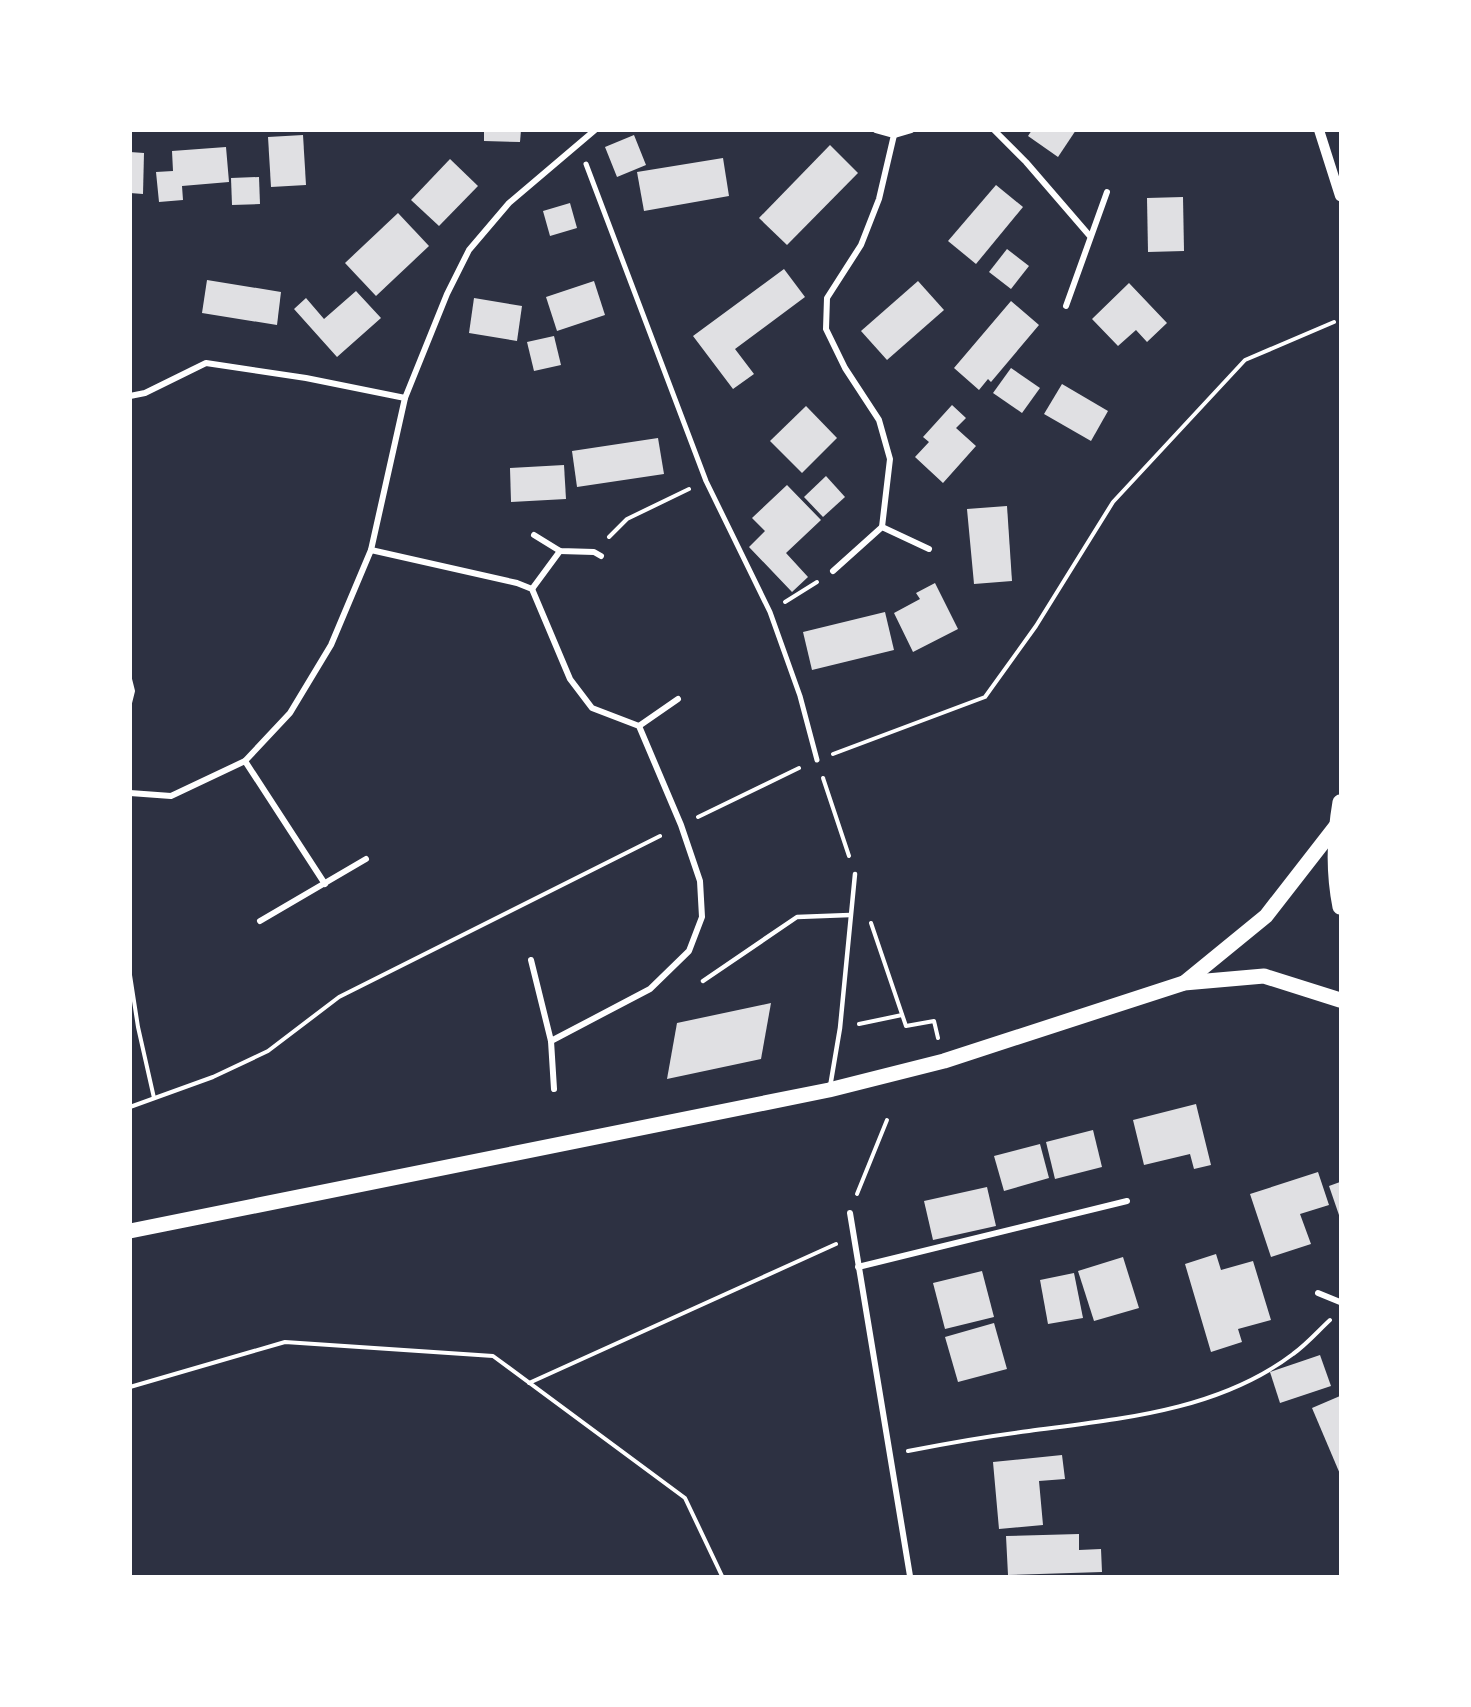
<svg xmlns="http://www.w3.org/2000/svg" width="1471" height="1707" font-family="'Fira Sans',sans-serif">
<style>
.building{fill:#e0e0e3}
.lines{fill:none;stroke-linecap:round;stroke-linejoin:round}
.path{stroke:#fff;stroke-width:4}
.service{stroke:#fff;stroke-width:4.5}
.pedestrian{stroke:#fff;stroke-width:5}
.minor{stroke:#fff;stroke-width:6}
.tertiary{stroke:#fff;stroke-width:10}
.primary{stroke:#fff;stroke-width:15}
</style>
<rect width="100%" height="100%" fill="#2d3142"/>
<!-- building -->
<g class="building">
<polygon points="484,130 521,130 520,142 484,141"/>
<polygon points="1032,130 1076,130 1058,157 1028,136"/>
<polygon points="303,135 306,185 271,187 268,137"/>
<polygon points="634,135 646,165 617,177 605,147"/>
<polygon points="830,145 858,173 787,245 759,218"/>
<polygon points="226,147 229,182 182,186 183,200 159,202 156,172 173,171 172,151"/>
<polygon points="130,152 144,153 143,194 130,193"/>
<polygon points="723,158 729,196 644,211 637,172"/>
<polygon points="450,159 478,186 439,226 411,200"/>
<polygon points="259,177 260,204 232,205 231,178"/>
<polygon points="996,185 1023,207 976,264 948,241"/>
<polygon points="1183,197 1184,251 1148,252 1147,198"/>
<polygon points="570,203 577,228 550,236 543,211"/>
<polygon points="398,213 429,246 376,296 345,263"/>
<polygon points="1007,249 1029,266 1011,289 989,272"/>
<polygon points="784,269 805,297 735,349 754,374 733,389 693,336"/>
<polygon points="207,280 281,292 277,325 202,313"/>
<polygon points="594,281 605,315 557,331 546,297"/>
<polygon points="918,281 944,310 887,360 861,331"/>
<polygon points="1129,283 1167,323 1147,342 1136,330 1118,346 1092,319"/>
<polygon points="356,291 381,318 337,357 294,309 306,298 324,319"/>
<polygon points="474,298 522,306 517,341 469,333"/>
<polygon points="1011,301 1039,325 991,382 988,379 979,390 954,368"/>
<polygon points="554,336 561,365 534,371 527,342"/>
<polygon points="1011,368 1040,388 1022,413 993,393"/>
<polygon points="1062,384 1108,411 1091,441 1044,414"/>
<polygon points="952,405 966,418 956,428 976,446 943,483 915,457 929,442 923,437"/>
<polygon points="806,406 837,438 802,473 770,441"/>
<polygon points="658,438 664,474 577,487 572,451"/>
<polygon points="564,465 566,499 511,502 510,468"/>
<polygon points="826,476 845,497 823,517 804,497"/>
<polygon points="787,485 821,520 786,553 808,577 792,592 749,547 765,531 752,518"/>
<polygon points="1007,506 1012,581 974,584 967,509"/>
<polygon points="935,583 958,629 913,652 894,613 920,599 916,593"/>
<polygon points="885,612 894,650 812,670 803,632"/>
<polygon points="771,1003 761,1059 667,1079 677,1023"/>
<polygon points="1196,1104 1211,1165 1194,1169 1190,1154 1144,1165 1133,1120"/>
<polygon points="1093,1130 1102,1167 1055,1179 1046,1142"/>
<polygon points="1040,1144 1049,1178 1004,1191 994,1156"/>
<polygon points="1318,1172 1329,1205 1300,1214 1311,1244 1271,1257 1250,1194"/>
<polygon points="1340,1182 1340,1218 1329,1186"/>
<polygon points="987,1187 996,1226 933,1240 924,1201"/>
<polygon points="1216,1254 1221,1270 1253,1261 1271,1320 1238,1329 1242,1342 1211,1352 1185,1264"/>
<polygon points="1123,1257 1139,1308 1094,1321 1078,1271"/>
<polygon points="982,1271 994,1317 945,1329 933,1283"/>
<polygon points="1074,1273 1083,1318 1048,1324 1040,1280"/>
<polygon points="994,1323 1007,1369 958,1382 945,1337"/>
<polygon points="1320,1355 1331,1386 1280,1403 1270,1372"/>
<polygon points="1340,1396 1340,1474 1312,1408"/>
<polygon points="1062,1455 1065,1479 1039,1481 1043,1525 999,1529 993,1462"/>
<polygon points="1079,1534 1079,1550 1101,1549 1102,1572 1008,1575 1006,1536"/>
</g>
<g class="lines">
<!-- path -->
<g class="path">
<polyline points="609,537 627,519 689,489"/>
<polyline points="785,602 817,582"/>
<polyline points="130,679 133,691 130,703"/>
<polyline points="833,754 985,697 1036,626 1113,502 1245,360 1334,322"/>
<polyline points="823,778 849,856"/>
<polyline points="698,817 799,768"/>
<polyline points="871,923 906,1026 934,1021 938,1038"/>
<polyline points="130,975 138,1027 154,1098"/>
<polyline points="859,1024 902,1015"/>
<polyline points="130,1107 213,1077 268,1051 339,997 660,836"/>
<polyline points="857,1194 887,1120"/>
<polyline points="529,1383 836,1244"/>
<polyline points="130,1387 285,1342 493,1356 685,1498 722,1576"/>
<path d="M908 1451C948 1443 988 1436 1029 1431 1119 1419 1218 1411 1293 1354 1307 1344 1318 1331 1330 1320"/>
</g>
<!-- service -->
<g class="service">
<polyline points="703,981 797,917 850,915"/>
<polyline points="830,1087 840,1028 855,874"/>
</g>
<!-- pedestrian -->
<polyline class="pedestrian" points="586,164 706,481 770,612 800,696 817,760"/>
<!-- minor -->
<g class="minor">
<polyline points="876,130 894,135 911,130"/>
<polyline points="994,130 1026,162 1089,235"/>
<polyline points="1066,306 1107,192"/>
<polyline points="130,396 145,393 206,363 306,378 405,398"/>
<polyline points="882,527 890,459 879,420 845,368 826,329 827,298 861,245 879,199 894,135"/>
<polyline points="534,535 560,551 594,552 601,556"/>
<polyline points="371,550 517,583 532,589 570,679 592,708 639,726 681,825 700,881 702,917 689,951 650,989 551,1041"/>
<polyline points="833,571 882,527 929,549"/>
<polyline points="532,589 560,551"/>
<polyline points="639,726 678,699"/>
<polyline points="245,761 325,884"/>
<polyline points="130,793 171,796 245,761 290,713 331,645 371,550 405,398 447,294 469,250 509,203 595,130"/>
<polyline points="260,921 366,859"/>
<polyline points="531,960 551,1041 554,1089"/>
<polyline points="850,1213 910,1576"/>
<polyline points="858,1267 1127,1201"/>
<polyline points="1318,1293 1340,1302"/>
</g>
<!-- tertiary -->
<polyline class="tertiary" points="1319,130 1340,196"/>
<!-- primary -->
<g class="primary">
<path d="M1340 802C1334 837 1333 872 1340 907"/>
<polyline points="1184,983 1266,916 1336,826"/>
<polyline points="130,1231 829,1090 944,1061 1184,983 1264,976 1340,1000"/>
</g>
</g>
<!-- border -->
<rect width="1471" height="1707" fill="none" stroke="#ffffff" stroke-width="264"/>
</svg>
